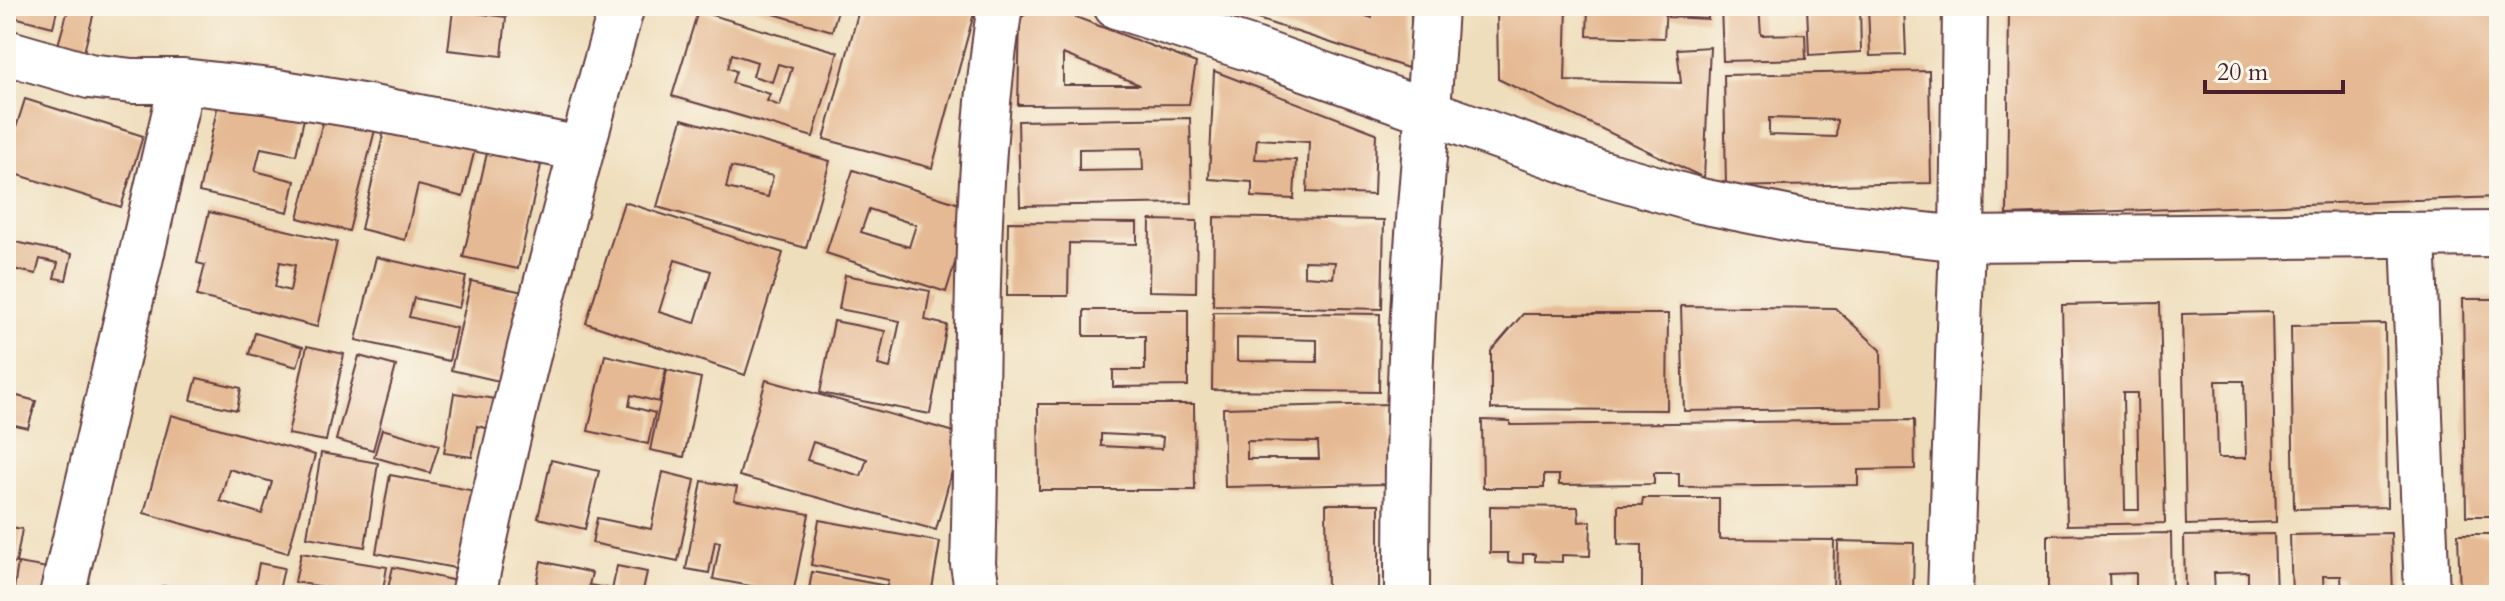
<svg xmlns="http://www.w3.org/2000/svg" width="2505" height="601" font-family="Cardo,serif">
<style>
.building{fill:#e5b993;fill-rule:evenodd}
.lines{fill:none;stroke-linecap:round;stroke-linejoin:round}
.minor-casing{stroke:#633c41;stroke-width:48}
.minor{stroke:#fff;stroke-width:44}
</style>
<rect width="100%" height="100%" fill="#fbf7ec"/>
<filter id="ink" filterUnits="userSpaceOnUse"><feTurbulence type="fractalNoise" baseFrequency=".0125" numOctaves="2"/><feDisplacementMap in="SourceGraphic" scale="16" xChannelSelector="R" yChannelSelector="G"/><feConvolveMatrix kernelMatrix="1 2 1 2 8 2 1 2 1" color-interpolation-filters="sRGB"/></filter>
<filter id="wash" filterUnits="userSpaceOnUse"><feTurbulence type="fractalNoise" baseFrequency=".006" numOctaves="4" result="noise"/><feDisplacementMap in="SourceGraphic" scale="32" xChannelSelector="R" yChannelSelector="G"/><feGaussianBlur stdDeviation="1.8" result="paint"/><feColorMatrix in="noise" values="0 0 0 0 0 0 0 0 0 0 0 0 0 0 0 0 0 1.4 0 .05"/><feComposite in="paint" operator="in"/></filter>
<g filter="url(#wash)">
<rect width="100%" height="100%" fill="#efdebc"/>
<g id="blocks">
<!-- building -->
<g class="building">
<polygon points="6,6 58,6 53,27 6,15"/>
<polygon points="69,6 95,8 84,52 58,45"/>
<polygon points="839,6 832,31 750,7 750,6"/>
<polygon points="860,6 976,6 932,168 824,139"/>
<path d="M1040 6H1047L1196 63 1189 104 1018 105 1020 18ZM1063 54 1140 85H1063Z"/>
<polygon points="1228,6 1334,6 1372,18 1372,6 1411,6 1411,69 1227,9"/>
<polygon points="1497,6 1567,6 1565,81 1681,83 1677,49 1710,47 1704,178 1498,79"/>
<polygon points="1588,6 1666,8 1664,38 1587,36"/>
<polygon points="1668,6 1708,6 1708,19 1668,17"/>
<polygon points="1721,6 1759,6 1761,35 1805,34 1806,59 1723,61"/>
<polygon points="1807,6 1860,6 1861,52 1809,55"/>
<polygon points="1868,6 1904,6 1906,55 1870,56"/>
<polygon points="2009,6 2499,6 2499,197 2007,215"/>
<polygon points="453,10 506,17 502,56 448,50"/>
<path d="M698 11 838 52 813 137 672 96ZM732 54 757 62 753 76 772 82 778 64 792 68 780 106 767 101 770 94 732 83 736 71 728 68Z"/>
<polygon points="1214,71 1376,133 1374,195 1307,192 1309,142 1257,139 1255,159 1296,160 1294,199 1252,197 1252,182 1209,179"/>
<path d="M1929 71 1931 183 1726 187 1724 75ZM1769 118 1837 120 1836 137 1769 135Z"/>
<polygon points="220,95 305,114 296,155 261,148 255,171 295,181 288,212 199,192"/>
<polygon points="25,99 143,136 121,207 6,171 6,160"/>
<polygon points="325,113 376,126 349,231 298,218"/>
<path d="M1190 118 1192 203 1020 206 1018 121ZM1142 148 1143 170 1079 171V149Z"/>
<path d="M682 119 830 161 806 248 657 207ZM731 167 773 176 768 197 726 188Z"/>
<polygon points="385,127 475,149 463,197 418,185 405,240 361,229"/>
<polygon points="487,153 541,165 518,269 463,257"/>
<path d="M853 170 972 208 946 292 826 253ZM869 209 916 225 909 247 861 232Z"/>
<path d="M624 202 783 253 745 375 586 323ZM675 260 711 271 695 323 659 312Z"/>
<path d="M209 212 337 242 317 327 197 296 205 265 197 263ZM280 262 295 265 290 291 275 287Z"/>
<path d="M1214 217 1384 220 1382 309 1213 305ZM1304 261 1335 262 1333 278 1304 276Z"/>
<polygon points="1150,220 1197,221 1196,292 1149,291"/>
<polygon points="1008,222 1137,223 1137,244 1069,243 1068,296 1007,296"/>
<polygon points="6,240 72,254 66,280 54,278 58,263 40,259 36,274 13,269 6,299"/>
<polygon points="376,257 466,277 459,308 414,298 409,317 456,328 449,361 356,340"/>
<polygon points="845,275 930,291 925,320 947,325 930,414 820,393 834,321 885,331 878,365 890,368 900,321 839,309"/>
<polygon points="471,281 528,293 508,383 451,370"/>
<polygon points="2463,299 2499,299 2499,516 2466,516"/>
<path d="M2160 303 2165 523 2067 525 2062 305ZM2123 393H2137L2139 510H2125Z"/>
<polygon points="1681,306 1835,308 1881,350 1882,408 1684,411"/>
<polygon points="1084,310 1188,310 1188,386 1113,387 1113,370 1145,370 1145,336 1084,336"/>
<path d="M1213 312 1380 314 1379 392 1212 390ZM1237 338 1317 340V362L1237 361Z"/>
<path d="M2272 312 2276 522 2186 525 2182 314ZM2216 381H2244L2246 458H2218Z"/>
<polygon points="1523,314 1668,314 1667,410 1491,409 1491,351"/>
<polygon points="2385,324 2387,507 2294,509 2291,326"/>
<polygon points="255,333 303,347 297,367 249,354"/>
<polygon points="307,346 344,354 326,441 288,434"/>
<polygon points="605,355 666,369 659,402 631,395 629,406 655,413 648,444 588,431"/>
<polygon points="359,356 396,366 373,450 336,440"/>
<polygon points="667,370 701,378 684,457 650,450"/>
<polygon points="197,378 241,388 237,410 191,400"/>
<path d="M766 380 962 434 936 530 739 476ZM813 442 867 459 861 476 807 460Z"/>
<polygon points="6,393 36,401 28,428 6,423"/>
<polygon points="454,393 496,399 491,429 477,426 472,457 444,453"/>
<path d="M1038 404H1194L1195 490H1039ZM1101 434 1163 437 1162 449 1101 446Z"/>
<path d="M1390 404 1391 484 1225 487 1223 408ZM1247 441 1318 442 1319 459H1247Z"/>
<path d="M171 415 315 455 288 553 144 513ZM229 469 272 482 262 514 220 501Z"/>
<polygon points="1482,420 1510,421 1510,425 1914,420 1915,469 1858,470 1858,485 1679,487 1679,473 1654,473 1654,484 1559,485 1559,475 1544,475 1544,488 1483,488"/>
<polygon points="382,429 439,445 430,473 374,457"/>
<polygon points="321,453 378,463 365,547 307,537"/>
<polygon points="551,460 599,471 585,529 538,518"/>
<polygon points="663,472 695,480 678,561 592,543 597,518 651,529"/>
<polygon points="390,475 475,491 460,569 376,553"/>
<polygon points="702,481 737,487 734,500 809,514 793,594 713,579 720,542 715,541 709,573 686,569"/>
<polygon points="1643,498 1719,498 1719,539 1834,540 1833,595 1642,595 1642,545 1618,544 1618,505 1642,505"/>
<polygon points="1326,504 1379,504 1379,595 1327,595"/>
<polygon points="1490,506 1578,507 1579,522 1591,521 1590,556 1562,555 1562,562 1535,561 1535,554 1523,554 1523,563 1508,562 1508,553 1490,553"/>
<polygon points="819,520 940,542 931,595 808,595 812,572 887,586 888,580 811,565"/>
<polygon points="6,526 22,529 16,563 6,561"/>
<polygon points="2171,533 2172,595 2136,595 2136,573 2109,574 2110,595 2048,595 2048,535"/>
<polygon points="2391,533 2393,595 2342,595 2341,576 2323,576 2324,595 2292,595 2290,535"/>
<polygon points="2274,534 2276,595 2248,595 2248,572 2214,573 2215,595 2185,595 2184,536"/>
<polygon points="2458,534 2499,534 2499,595 2460,595"/>
<polygon points="1838,541 1914,543 1913,595 1837,595"/>
<polygon points="301,553 387,567 382,595 369,595 295,582"/>
<polygon points="541,561 592,573 589,585 607,588 605,595 534,595"/>
<polygon points="18,563 48,568 44,595 13,595"/>
<polygon points="259,563 284,568 278,595 253,595"/>
<polygon points="617,566 647,572 642,595 611,595"/>
<polygon points="393,567 456,581 453,595 418,595 388,588"/>
<polygon points="162,586 186,589 185,595 161,595"/>
</g>
</g>
</g>
<g filter="url(#ink)">
<use href="#blocks" fill-opacity="0" stroke="#633c41" stroke-width="2"/>
<g class="lines">
<!-- minor casing -->
<g class="minor-casing">
<g id="minor">
<polyline points="1116,6 1254,50 1598,172 1701,201 1806,222 1962,239 2499,234"/>
<polyline points="6,52 89,76 132,81 182,81 271,91 373,108 581,149"/>
<polyline points="2413,236 2427,595"/>
<polyline points="62,595 182,81"/>
<path d="M473 595C514 397 566 201 622 6"/>
<path d="M978 595 973 564C979 379 971 189 1000 6"/>
<path d="M1407 595C1407 496 1408 396 1414 297 1419 200 1430 103 1435 6"/>
<polyline points="1950,595 1962,239 1965,6"/>
</g>
</g>
<!-- minor -->
<use href="#minor" class="minor"/>
</g>
</g>
<!-- margin -->
<rect width="2505" height="601" fill="none" stroke="#fbf7ec" stroke-width="32"/>
<!-- scale -->
<path d="M2205 80v12h138v-12" fill="none" stroke="#4a1f2b" stroke-width="4"/>
<text x="2217" y="80" font-size="24" fill="#4a1f2b" stroke="#fbf7ec" stroke-width="6" paint-order="stroke">20 m</text>
</svg>
